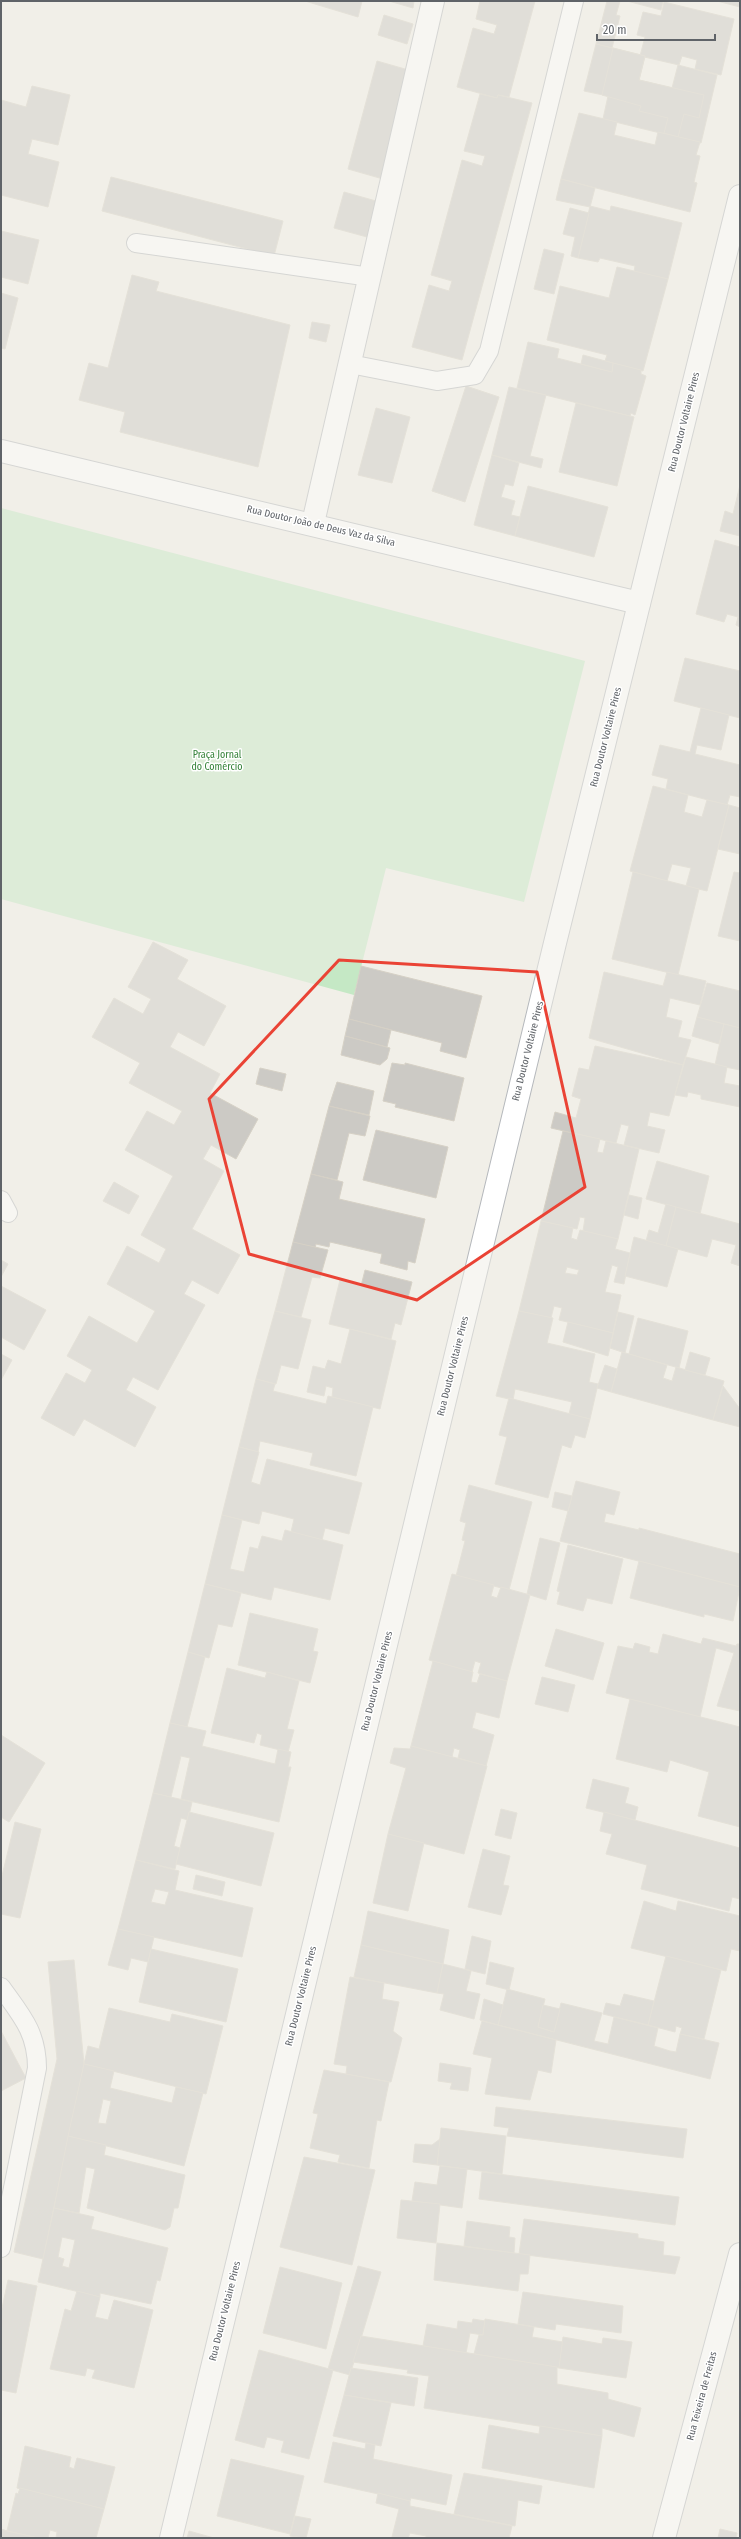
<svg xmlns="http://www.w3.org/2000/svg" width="741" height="2539" font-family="'Fira Sans Condensed',sans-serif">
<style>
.green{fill:#c5e8c5}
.building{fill:#cccac5;stroke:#d6d1c6;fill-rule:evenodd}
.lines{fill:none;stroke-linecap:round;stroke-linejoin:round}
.lane-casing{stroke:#b5b8bc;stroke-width:20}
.street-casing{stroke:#b5b8bc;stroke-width:24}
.lane{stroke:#fff;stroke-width:18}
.street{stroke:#fff;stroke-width:22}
.marked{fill:none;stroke:#ea4335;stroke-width:3;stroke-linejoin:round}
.labels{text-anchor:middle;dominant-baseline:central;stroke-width:3;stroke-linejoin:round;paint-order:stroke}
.street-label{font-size:10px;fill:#5f6368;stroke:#fff}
.park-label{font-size:10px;fill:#348238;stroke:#fff}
</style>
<rect width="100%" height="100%" fill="#f1efe8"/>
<!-- green -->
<polygon class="green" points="1,508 585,661 524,902 386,868 354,995 1,899"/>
<!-- building -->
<g class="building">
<polygon points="305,1 362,1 358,17"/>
<polygon points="389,1 414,1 413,8"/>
<polygon points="480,1 535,1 509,97 498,95 497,98 457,87 473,28 494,34 497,25 476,19"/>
<polygon points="607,1 620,1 616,15 620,16 612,48 596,44"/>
<polygon points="627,1 663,1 661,10"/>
<polygon points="717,1 740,1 740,7"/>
<polygon points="664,2 734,19 721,75 695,69 697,60 682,56 679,65 640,56 645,37 637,35 643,12 661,16"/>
<polygon points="384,15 413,24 407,44 378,35"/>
<polygon points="596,44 645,56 639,80 672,88 678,65 717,75 701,143 603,119 608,96 584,91"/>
<polygon points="613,48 645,56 639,80 704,95 699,118 684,114 678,137 664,133 668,118 639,111 641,106 602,95"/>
<polygon points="377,61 412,71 383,179 348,169"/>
<polygon points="32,86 70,95 58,145 32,139 28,154 59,162 48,207 1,195 1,100 26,107"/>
<polygon points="480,94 497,98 498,95 532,103 462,360 412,347 429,285 449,291 452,281 431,275 462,160 482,166 485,156 464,151"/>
<polygon points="579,113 617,122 614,135 655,145 658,132 700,142 696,155 700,156 694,182 697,183 690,212 561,179"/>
<polygon points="111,177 283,221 274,256 102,211"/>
<polygon points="561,179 595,188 590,207 556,200"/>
<polygon points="344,192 376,201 367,237 334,228"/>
<polygon points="590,206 610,211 611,206 682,223 668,279 634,272 635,266 600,258 598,262 578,258"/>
<polygon points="570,208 589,213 578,258 571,256 575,237 563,234"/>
<polygon points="1,231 39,240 28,284 1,277"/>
<polygon points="544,249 564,254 554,294 534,289"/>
<polygon points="617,267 668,279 643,371 605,361 607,355 547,340 560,286 609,298"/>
<polygon points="132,275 159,282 156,291 290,325 258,467 120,432 125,412 79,400 89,363 108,368"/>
<polygon points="1,293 18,298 5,349 1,348"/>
<polygon points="312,322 330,325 326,342 309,338"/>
<polygon points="528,342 559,349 557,358 612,372 613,363 641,370 641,374 646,376 635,415 631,413 630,416 517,388"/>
<polygon points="583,355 613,363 612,372 581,364"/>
<polygon points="466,386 499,397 465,502 432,491"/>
<polygon points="509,387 546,395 530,456 543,459 541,468 492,455"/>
<polygon points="576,403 634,417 617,486 559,472"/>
<polygon points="376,408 410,417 392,483 358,475"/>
<polygon points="492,455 519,463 513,486 505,484 501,497 515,501 511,515 520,517 515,536 474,525"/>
<polygon points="740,485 740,536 720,531 725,511 733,514"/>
<polygon points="528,486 608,507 594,557 515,536"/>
<polygon points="715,540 740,547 740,627 736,625 738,617 727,614 724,622 696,614"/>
<polygon points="685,658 740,671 740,718 674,701"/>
<polygon points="701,708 729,715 721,750 697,745 695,754 740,765 740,797 730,795 727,805 666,789 668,779 652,775 660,745 690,752"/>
<polygon points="653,786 688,795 684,812 702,817 707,800 729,805 707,891 686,886 691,868 672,864 667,881 630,871"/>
<polygon points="729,805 740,808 740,854 718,849"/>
<polygon points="633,872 699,889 678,975 612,959"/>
<polygon points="734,872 740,873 740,941 718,936"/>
<polygon points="153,942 188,960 177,979 226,1006 204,1046 178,1032 170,1047 220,1074 210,1093 258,1119 236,1159 211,1145 203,1159 224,1171 192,1229 240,1255 218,1294 192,1280 184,1294 205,1305 158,1390 133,1377 126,1390 156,1407 135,1447 84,1419 74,1436 41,1418 66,1373 85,1383 92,1370 67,1356 89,1316 137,1343 155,1311 107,1284 127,1246 159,1263 166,1249 141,1235 173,1176 125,1150 147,1111 174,1125 182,1111 129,1083 140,1063 92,1037 114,998 143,1014 151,999 128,987"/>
<polygon points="361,966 482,996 466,1058 440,1051 442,1043 349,1019"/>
<polygon points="604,972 663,986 667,972 706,981 700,1005 670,998 666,1017 682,1021 678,1037 691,1040 683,1065 589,1038"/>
<polygon points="707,983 740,991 740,1028 697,1017"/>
<polygon points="697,1017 724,1024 719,1044 692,1036"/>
<polygon points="349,1019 391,1030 387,1047 345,1036"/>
<polygon points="724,1024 740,1028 740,1070 715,1065"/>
<polygon points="345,1036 390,1048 387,1059 380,1065 341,1055"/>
<polygon points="595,1046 683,1065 669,1116 650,1112 647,1126 665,1130 659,1153 624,1145 629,1126 621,1124 616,1143 551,1128 555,1112 576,1118 581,1099 572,1096 579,1068 589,1070"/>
<polygon points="686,1057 727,1067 724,1083 740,1086 740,1107 701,1099 701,1095 688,1092 687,1097 675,1095"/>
<polygon points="392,1063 405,1065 405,1063 464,1078 454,1121 395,1107 396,1104 383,1101"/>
<polygon points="260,1068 286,1074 282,1091 256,1084"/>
<polygon points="337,1082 374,1091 369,1115 329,1106"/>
<polygon points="329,1106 370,1116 365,1136 349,1133 337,1180 311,1174"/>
<polygon points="376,1130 448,1147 436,1198 363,1180"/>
<polygon points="563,1131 600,1139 597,1152 603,1153 606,1141 639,1149 618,1239 583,1231 585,1218 580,1217 577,1229 541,1221"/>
<polygon points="657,1161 709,1176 700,1214 646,1199"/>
<polygon points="311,1174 343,1182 339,1199 425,1219 415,1263 408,1261 407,1270 380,1263 382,1254 330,1242 329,1247 316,1244 315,1248 293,1242"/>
<polygon points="114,1182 139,1196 129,1214 103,1201"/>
<polygon points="629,1195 642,1198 638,1219 624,1215"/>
<polygon points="666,1204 676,1207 666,1246 646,1241 649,1230 658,1233"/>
<polygon points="676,1207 740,1224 740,1266 731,1263 736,1245 712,1239 707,1257 666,1246"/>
<path d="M541 1221 573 1228 571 1238 577 1240 580 1230 618 1239 615 1249 630 1253 624 1284 614 1282 618 1267 612 1265 605 1292 621 1295 613 1333 559 1320 562 1308 554 1306 551 1318 519 1311ZM567 1267 579 1270 577 1275 565 1273Z"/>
<polygon points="634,1237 678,1249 667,1287 625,1276"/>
<polygon points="293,1242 328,1250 320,1278 312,1277 301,1317 275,1311"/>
<polygon points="1,1260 8,1264 1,1277"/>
<polygon points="365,1270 412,1282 401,1325 395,1323 391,1339 329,1324 340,1280 361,1286"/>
<polygon points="1,1286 46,1310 24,1350 1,1337"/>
<polygon points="275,1311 311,1320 298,1369 281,1365 276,1384 256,1379"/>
<polygon points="519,1311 553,1318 547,1343 595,1354 589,1382 598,1384 590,1419 569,1414 572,1402 515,1389 513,1400 496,1396"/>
<polygon points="618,1312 634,1316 625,1353 610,1348"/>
<polygon points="638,1318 688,1331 679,1368 629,1354"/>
<polygon points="568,1322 613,1333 608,1356 563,1342"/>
<polygon points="350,1329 396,1341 380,1409 332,1397 333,1388 326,1386 324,1396 307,1392 313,1366 325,1369 328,1360 341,1364"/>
<polygon points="622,1352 667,1365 663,1378 672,1381 676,1367 724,1381 713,1420 611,1392"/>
<polygon points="690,1352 710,1358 705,1375 685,1370"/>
<polygon points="1,1354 12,1360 1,1380"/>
<polygon points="605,1365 617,1369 611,1392 597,1388"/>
<polygon points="256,1379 275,1384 273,1391 326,1404 328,1396 373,1407 356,1476 310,1465 313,1453 260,1441 258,1452 239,1447"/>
<polygon points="723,1386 740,1409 740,1427 713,1420"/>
<polygon points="509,1398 590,1419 585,1438 575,1435 571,1448 562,1445 548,1498 495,1484 507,1437 499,1435"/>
<polygon points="239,1447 259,1452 251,1482 260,1485 267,1459 362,1483 349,1534 325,1528 322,1540 291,1532 294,1519 262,1511 259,1524 222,1515"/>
<polygon points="576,1481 620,1492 614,1515 606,1513 604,1522 639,1530 639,1528 740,1554 740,1587 560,1541"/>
<polygon points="469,1485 532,1502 509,1590 456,1576 465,1541 462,1540 466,1523 460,1521"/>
<polygon points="555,1492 572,1496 568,1511 552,1507"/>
<polygon points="222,1515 242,1520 230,1569 244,1572 250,1547 258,1549 262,1536 282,1541 285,1530 343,1545 330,1600 274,1587 271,1600 205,1584"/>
<polygon points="540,1538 560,1543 546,1600 527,1594"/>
<polygon points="568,1545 623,1559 612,1604 587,1598 583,1611 557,1604 560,1592 557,1591"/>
<polygon points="639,1561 740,1587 733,1621 704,1614 704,1617 630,1598"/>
<polygon points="452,1574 494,1585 491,1596 497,1598 501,1587 530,1595 507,1681 478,1673 481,1663 475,1661 472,1672 429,1660"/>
<polygon points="205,1584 241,1593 232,1627 218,1624 209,1658 188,1652"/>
<polygon points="250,1613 318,1629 313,1651 318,1652 310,1683 238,1665"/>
<polygon points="556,1629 604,1643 593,1680 545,1666"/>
<polygon points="663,1634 701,1644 703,1638 736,1646 737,1644 740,1644 740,1711 717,1706 734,1653 716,1648 700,1717 606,1693 618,1646 633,1649 635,1643 650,1647 649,1652 658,1654"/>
<polygon points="188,1652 205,1657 187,1727 170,1723"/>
<polygon points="433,1661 473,1672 471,1682 477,1683 480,1674 507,1681 499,1718 476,1712 472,1728 494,1735 486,1766 458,1758 460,1750 454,1748 452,1757 411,1746"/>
<polygon points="227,1668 265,1678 267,1672 299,1681 287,1729 294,1730 288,1752 260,1745 262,1735 257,1733 254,1743 211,1733"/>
<polygon points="542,1677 575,1685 568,1712 535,1704"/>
<polygon points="630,1699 740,1727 740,1827 698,1816 709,1772 670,1760 667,1772 616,1759"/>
<polygon points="170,1723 206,1731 202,1746 275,1764 278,1749 291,1752 288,1767 291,1767 279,1822 181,1799 190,1758 181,1756 171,1797 153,1793"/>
<polygon points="1,1735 45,1763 9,1822 1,1817"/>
<polygon points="411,1746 487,1766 464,1854 388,1834 406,1768 390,1763 394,1748 410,1749"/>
<polygon points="593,1779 629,1788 625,1803 638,1807 635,1820 586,1808"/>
<polygon points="153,1793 192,1802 188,1820 181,1818 174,1846 180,1848 175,1869 136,1860"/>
<polygon points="501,1809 517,1813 511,1839 495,1835"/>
<polygon points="189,1812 274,1833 261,1886 176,1864"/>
<polygon points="604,1812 740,1848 740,1899 732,1897 729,1911 641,1889 647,1865 606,1854 612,1834 600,1831"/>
<polygon points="15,1822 41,1829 20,1918 1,1914 1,1880"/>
<polygon points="388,1834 424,1843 408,1911 373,1903"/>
<polygon points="483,1849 510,1856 503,1885 509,1886 501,1915 468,1907"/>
<path d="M136 1860 179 1871 175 1890 253 1908 242 1957 118 1929ZM155 1889 169 1892 165 1905 151 1902Z"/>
<polygon points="196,1875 225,1882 222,1896 193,1889"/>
<polygon points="644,1901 676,1911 678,1901 740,1916 740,1951 731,1949 726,1971 631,1948"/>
<polygon points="368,1911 449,1930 443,1964 361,1945"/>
<polygon points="118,1929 154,1937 148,1962 131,1958 128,1970 108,1965"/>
<polygon points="472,1936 491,1941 485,1974 465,1969"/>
<polygon points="361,1945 443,1964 437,1993 354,1977"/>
<polygon points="151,1949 238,1969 226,2022 139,2002"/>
<polygon points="666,1956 721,1970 704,2039 680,2034 682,2028 676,2026 675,2032 648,2025"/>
<polygon points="74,1960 84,2064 43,2259 14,2252 57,2059 48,1962"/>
<polygon points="490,1962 514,1968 509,1990 486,1984"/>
<polygon points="443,1964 471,1971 466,1991 480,1994 474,2019 440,2010 444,1994 437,1993"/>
<polygon points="350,1977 384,1983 382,1999 399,2002 393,2031 402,2038 391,2082 346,2074 347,2066 334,2064"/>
<polygon points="507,1989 545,1999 538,2027 554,2032 561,2003 602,2013 594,2041 608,2044 614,2017 658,2028 654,2046 670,2051 676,2052 680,2034 719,2043 710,2079 498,2025"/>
<polygon points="624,1994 654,2001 648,2025 603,2014 606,2003 620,2006"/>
<polygon points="484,1999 503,2005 498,2025 480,2020"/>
<polygon points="543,2005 560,2009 554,2032 538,2027"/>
<polygon points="109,2008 170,2022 172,2014 223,2026 206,2094 84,2064 88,2046 99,2049"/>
<polygon points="482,2021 556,2040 551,2073 538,2070 530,2100 485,2094 492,2058 473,2054"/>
<polygon points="1,2031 26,2078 1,2091"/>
<polygon points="440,2063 471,2068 468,2091 450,2089 452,2083 438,2081"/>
<path d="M84 2064 114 2071 110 2088 172 2103 176 2087 203 2093 184 2166 68 2136ZM103 2099 111 2101 106 2124 98 2123Z"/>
<polygon points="324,2070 389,2082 381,2121 377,2120 369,2168 338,2162 340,2155 310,2148 318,2114 313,2113"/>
<polygon points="496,2107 687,2129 683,2158 507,2136 509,2128 494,2126"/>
<polygon points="441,2128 506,2136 502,2174 437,2165"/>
<polygon points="68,2136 106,2145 104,2155 185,2175 178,2208 174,2208 170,2227 165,2230 87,2208 95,2169 86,2167 79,2213 54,2208"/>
<polygon points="440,2139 437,2165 413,2162 415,2144 432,2145"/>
<polygon points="304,2157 375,2170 352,2265 280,2247"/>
<polygon points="440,2166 467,2169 462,2208 412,2201 415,2182 437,2185"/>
<polygon points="482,2172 679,2197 675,2225 479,2199"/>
<polygon points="401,2200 440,2204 436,2243 397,2238"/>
<path d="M54 2208 94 2217 91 2229 168 2248 160 2281 157 2280 151 2304 100 2293V2297L38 2282ZM62 2237 75 2240 69 2268 62 2266 64 2259 58 2257Z"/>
<polygon points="524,2219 638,2234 638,2238 664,2242 663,2255 680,2257 675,2274 519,2254"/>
<polygon points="467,2221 510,2227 509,2237 515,2238 514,2253 464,2246"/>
<polygon points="437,2243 530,2255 528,2274 520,2274 518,2291 434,2280"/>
<polygon points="358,2266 381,2272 350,2375 328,2369"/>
<polygon points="280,2267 342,2283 326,2349 263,2333"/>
<polygon points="8,2280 37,2286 16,2393 1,2390 1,2313"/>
<polygon points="77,2291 100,2297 95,2317 108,2320 114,2300 153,2310 134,2388 92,2378 95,2370 87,2368 85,2376 50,2369 65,2309 71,2311"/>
<polygon points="523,2292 623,2306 621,2333 556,2324 555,2330 518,2324"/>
<polygon points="473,2319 485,2321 483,2335 470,2333 466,2353 423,2346 427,2324 457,2329 458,2321 472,2323"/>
<polygon points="485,2319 534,2327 532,2337 563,2342 559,2368 474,2354 479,2335 483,2335"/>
<polygon points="361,2336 557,2367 557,2384 608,2393 608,2399 641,2408 634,2437 602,2428 602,2436 424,2408 429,2376 407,2373 408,2370 353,2362"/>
<polygon points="563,2337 602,2344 603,2338 632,2342 626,2378 559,2368"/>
<polygon points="259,2350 333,2370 309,2459 281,2452 284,2441 267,2437 264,2448 235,2440"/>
<polygon points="351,2368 418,2378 414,2406 344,2395"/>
<polygon points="344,2395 391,2403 381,2446 333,2436"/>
<polygon points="489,2425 539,2434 540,2426 602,2436 594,2488 482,2468"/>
<polygon points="333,2442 365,2449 366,2443 375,2445 373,2459 452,2475 446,2505 411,2498 410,2501 324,2482"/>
<polygon points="25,2446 71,2457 69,2467 74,2469 77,2458 115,2467 104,2509 17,2488"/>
<polygon points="231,2459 304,2476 290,2534 217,2516"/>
<polygon points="464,2473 542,2486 539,2504 518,2500 515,2526 454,2514"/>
<polygon points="20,2488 104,2509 96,2538 56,2538 57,2532 50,2530 48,2538 38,2538 7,2531 16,2493 18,2494"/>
<polygon points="378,2493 410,2501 410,2506 512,2526 509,2538 426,2538 426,2536 410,2533 408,2538 392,2537 399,2509 376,2503"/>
<polygon points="295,2516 311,2519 306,2538 290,2536"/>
<polygon points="1,2529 7,2531 38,2538 1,2538"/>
<polygon points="1,2529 7,2531 38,2538 1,2538"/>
<polygon points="720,2529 737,2533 736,2538 718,2538"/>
<polygon points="189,2531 214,2538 187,2538"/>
</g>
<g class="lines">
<!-- lane casing -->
<g class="lane-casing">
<g id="lane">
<polyline points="136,243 370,277"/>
<polyline points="350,364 437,381 475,375 489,351 574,1"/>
<polyline points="1,1200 8,1213"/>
<path d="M1 1987C21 2015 37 2032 37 2068L1 2248"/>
</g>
</g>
<!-- street casing -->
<g class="street-casing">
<g id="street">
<polyline points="1,451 639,603"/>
<polyline points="313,523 433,1"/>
<polyline points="171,2538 555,943 740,196"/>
<polyline points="664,2538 740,2254"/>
</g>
</g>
<!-- lane -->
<use href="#lane" class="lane"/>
<!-- street -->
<use href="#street" class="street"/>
</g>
<!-- marked area -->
<path d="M0 0H741V2539H0ZM339 960 537 972 585 1187 417 1300 249 1254 209 1099Z" fill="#f1efe8" fill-opacity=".55" fill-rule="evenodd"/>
<path class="marked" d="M339 960 537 972 585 1187 417 1300 249 1254 209 1099Z"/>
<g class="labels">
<!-- street labels -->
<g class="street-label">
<text transform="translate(684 422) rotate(-76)">Rua Doutor Voltaire Pires</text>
<text transform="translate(321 526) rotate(13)">Rua Doutor João de Deus Vaz da Silva</text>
<text transform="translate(606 737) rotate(-76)">Rua Doutor Voltaire Pires</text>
<text transform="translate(528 1051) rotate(-76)">Rua Doutor Voltaire Pires</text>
<text transform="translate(453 1366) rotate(-76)">Rua Doutor Voltaire Pires</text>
<text transform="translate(377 1681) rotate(-76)">Rua Doutor Voltaire Pires</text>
<text transform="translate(301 1996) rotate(-76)">Rua Doutor Voltaire Pires</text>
<text transform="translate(225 2311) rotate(-76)">Rua Doutor Voltaire Pires</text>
<text transform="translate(702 2396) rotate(-75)">Rua Teixeira de Freitas</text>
</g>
<!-- park labels -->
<g class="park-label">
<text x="217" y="755">Praça Jornal<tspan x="217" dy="12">do Comércio</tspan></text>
</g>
</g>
<!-- border -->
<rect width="741" height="2539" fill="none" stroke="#5f6368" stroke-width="4"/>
<!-- scale -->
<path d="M597 34v6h118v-6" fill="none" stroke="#5f6368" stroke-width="2"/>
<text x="603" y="34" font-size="12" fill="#5f6368" stroke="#ffffff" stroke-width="3" paint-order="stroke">20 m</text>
</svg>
